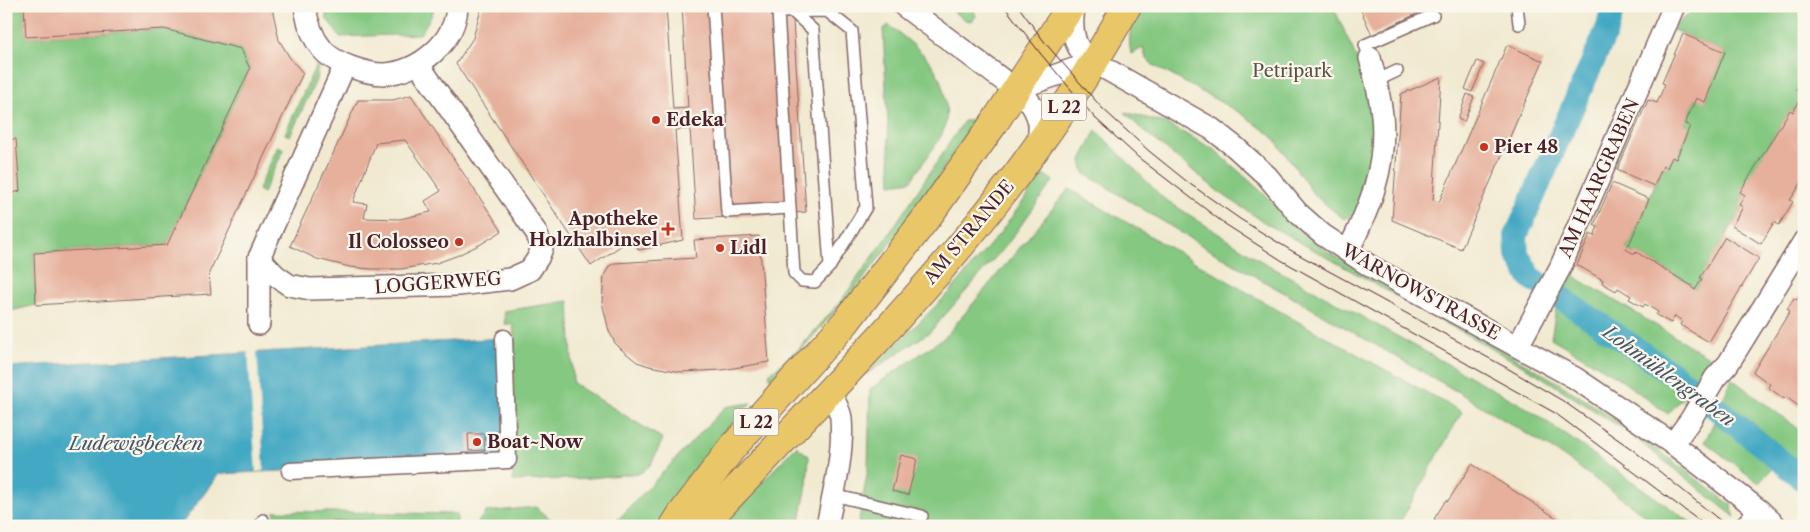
<svg xmlns="http://www.w3.org/2000/svg" width="1810" height="532" font-family="'Libre Caslon Text',serif">
<style>
.green{fill:#84c881;stroke:#677456}
.water{fill:#43a8c3;stroke:#466477}
.pier{fill:#f1ead1}
.lines{fill:none;stroke-linecap:round;stroke-linejoin:round}
.canal{stroke:#43a8c3;stroke-width:24}
.building{fill:#e6b09c;fill-rule:evenodd}
.service-casing{stroke:#846665;stroke-width:14}
.pedestrian-casing{stroke:#846665;stroke-width:19}
.minor-casing{stroke:#846665;stroke-width:24}
.primary-casing{stroke:#846665;stroke-width:30}
.service{stroke:#fff;stroke-width:11}
.pedestrian{stroke:#fff;stroke-width:16}
.minor{stroke:#fff;stroke-width:21}
.primary{stroke:#e9c769;stroke-width:28}
.tram{stroke:#4a1f2b;stroke-width:1}
.poi-dot{fill:#c8321e;stroke:#fbf7ec;stroke-width:2}
.labels{text-anchor:middle;dominant-baseline:central;stroke-width:4.5;stroke-linejoin:round;paint-order:stroke}
.shield{fill:#fbf7ec;stroke:#7f6065;stroke-width:1}
.shield-label{font-size:16px;font-weight:bold;fill:#4a1f2b}
.park-label{font-size:18px;fill:#5b5245;stroke:#fbf7ec}
.poi-label{font-size:18px;font-weight:bold;fill:#4a1f2b;stroke:#fbf7ec;text-anchor:start}
.street-label{font-size:18px;fill:#4a1f2b;stroke:#fbf7ec}
.water-label{font-size:19px;font-style:italic;fill:#475668;stroke:#fbf7ec}
</style>
<rect width="100%" height="100%" fill="#fbf7ec"/>
<filter id="ink" filterUnits="userSpaceOnUse"><feTurbulence type="fractalNoise" baseFrequency=".02" numOctaves="2"/><feDisplacementMap in="SourceGraphic" scale="10" xChannelSelector="R" yChannelSelector="G"/><feConvolveMatrix kernelMatrix="1 2 1 2 8 2 1 2 1" color-interpolation-filters="sRGB"/></filter>
<filter id="wash" filterUnits="userSpaceOnUse"><feTurbulence type="fractalNoise" baseFrequency=".0096" numOctaves="4" result="noise"/><feDisplacementMap in="SourceGraphic" scale="20" xChannelSelector="R" yChannelSelector="G"/><feGaussianBlur stdDeviation="1.12" result="paint"/><feColorMatrix in="noise" values="0 0 0 0 0 0 0 0 0 0 0 0 0 0 0 0 0 1.4 0 .05"/><feComposite in="paint" operator="in"/></filter>
<g filter="url(#wash)">
<rect width="100%" height="100%" fill="#f1ead1"/>
<!-- green -->
<g class="green">
<polygon points="6,6 24,6 26,37 164,29 241,49 250,69 167,245 34,253 36,305 6,312"/>
<polygon points="324,6 434,6 432,15 420,34 340,37 327,19"/>
<polygon points="946,6 972,6 976,16 972,21 965,20"/>
<path d="M1142 6H1333L1366 79 1371 101 1372 122 1373 153 1366 202 1355 214 1344 219 1314 195 1290 160 1271 135 1242 114 1153 65 1146 58 1143 48 1131 54C1127 32 1131 26 1142 6Z"/>
<polygon points="1698,6 1713,9 1715,6 1804,6 1804,77 1796,89 1804,94 1793,112 1790,110 1741,192 1745,195 1739,204 1743,207 1701,278 1702,279 1695,290 1691,287 1692,285 1637,253 1635,254 1625,249 1628,244 1629,245 1663,166 1667,168 1672,157 1677,159 1690,127 1685,124 1696,98 1705,101 1725,52 1671,29"/>
<path d="M889 25C916 47 940 62 945 99 947 108 947 120 944 129 941 140 918 169 911 181L891 184 883 29Z"/>
<polygon points="316,65 318,67 316,80 290,136 285,134"/>
<polygon points="1125,112 1165,123 1215,150 1263,193 1296,227 1328,252 1492,344 1557,382 1629,428 1731,505 1735,517 1626,431 1537,374 1267,224 1219,192 1139,127"/>
<polygon points="975,120 922,201 862,281 772,382 769,374 799,349 840,302 885,240 964,121"/>
<polygon points="1096,130 1163,198 1261,261 1527,408 1696,526 1660,526 1563,456 1458,392 1211,251 1084,173 1081,160"/>
<polygon points="278,146 284,149 263,193 258,190"/>
<polygon points="1043,174 1053,181 1008,243 930,332 865,375 949,293 1000,233"/>
<polygon points="1069,189 1295,320 1462,412 1398,526 858,526 868,469 870,389 945,337"/>
<polygon points="1567,272 1712,359 1711,361 1713,363 1698,381 1561,291"/>
<polygon points="569,301 573,383 663,439 651,464 641,473 589,478 513,481 507,346 515,345 513,324 505,324 504,311"/>
<polygon points="1557,305 1639,358 1686,394 1668,414 1614,375 1551,338"/>
<polygon points="1732,379 1804,433 1804,466 1753,423 1723,399"/>
<polygon points="751,403 707,455 673,506 655,526 612,526 725,407"/>
<polygon points="1714,422 1775,465 1759,483 1705,442"/>
<polygon points="796,446 809,456 807,485 799,526 721,526"/>
<polygon points="536,507 559,526 475,526 486,512"/>
<polygon points="274,511 457,514 457,524 276,521"/>
</g>
<!-- water -->
<polygon class="water" points="504,338 508,460 219,474 180,526 6,526 6,367"/>
<!-- pier -->
<polygon class="pier" points="248,351 257,351 264,471 256,472"/>
<g class="lines">
<!-- canal -->
<polyline class="canal" points="1613,6 1608,27 1516,236 1517,254 1530,277 1679,378 1804,480"/>
</g>
<g id="blocks">
<!-- building -->
<g class="building">
<polygon points="24,6 267,6 272,8 279,40 290,58 303,73 209,273 211,294 36,305 34,253 167,245 250,69 241,49 164,29 26,37"/>
<polygon points="482,6 666,6 673,109 688,108 682,6 792,6 806,212 696,219 690,129 675,130 683,240 639,250 631,239 591,266 456,64 473,38"/>
<polygon points="1359,6 1415,6 1418,13 1372,35"/>
<polygon points="1683,34 1725,52 1705,102 1696,98 1685,124 1690,126 1676,159 1672,157 1667,168 1663,166 1654,186 1617,170 1648,100 1657,103 1665,84 1662,83"/>
<polygon points="1507,45 1543,61 1461,249 1392,220 1401,94 1441,77 1433,200 1439,202"/>
<polygon points="1477,61 1484,64 1472,92 1465,89"/>
<polygon points="1804,77 1804,179 1790,200 1793,202 1779,225 1774,222 1761,244 1732,226 1743,207 1739,205 1745,195 1740,192 1790,110 1793,112 1804,94 1796,90"/>
<polygon points="1467,94 1474,97 1464,122 1458,119"/>
<path d="M411 95 502 231 481 244 456 256 437 263 401 269H371L350 267 317 259 290 246 358 100H393ZM405 140 441 191 425 201 431 212 400 219 364 218 367 204 353 202 376 143Z"/>
<polygon points="16,139 20,191 6,195 6,140"/>
<polygon points="1612,183 1649,199 1629,245 1628,244 1625,249 1635,254 1636,252 1692,286 1691,287 1695,290 1702,279 1700,278 1725,237 1759,258 1709,342 1680,325 1682,321 1675,316 1671,323 1656,315 1658,312 1645,304 1643,307 1629,299 1631,296 1618,288 1616,291 1602,283 1603,280 1577,265 1590,234 1594,236 1598,227 1594,225"/>
<polygon points="759,236 769,362 722,370 681,372 649,366 637,362 622,350 615,343 609,331 602,302 604,276 609,266 615,263 696,258 694,240"/>
<polygon points="1804,289 1804,410 1786,397 1784,399 1768,387 1770,384 1753,372 1790,311 1787,309 1794,298 1797,300"/>
<polygon points="468,434 484,434 485,450 469,451"/>
<polygon points="901,455 917,459 908,495 892,491"/>
<polygon points="1472,464 1569,526 1433,526 1436,520 1434,519 1446,500 1448,501"/>
<polygon points="276,521 457,524 464,525 274,526"/>
</g>
</g>
</g>
<g filter="url(#ink)">
<use href="#blocks" fill-opacity="0" stroke="#846665" stroke-width="1"/>
<g class="lines">
<!-- service casing -->
<g class="service-casing">
<g id="service">
<polyline points="713,6 727,212 789,208"/>
<polyline points="778,6 778,12 794,273 802,281 815,282 830,266 866,207 852,31 827,11 778,12"/>
<polyline points="1517,6 1519,24"/>
<polyline points="793,12 813,30 830,266"/>
<polyline points="1370,58 1365,45 1433,15"/>
<polyline points="1376,81 1397,71"/>
<polyline points="833,495 922,516"/>
<polyline points="261,526 263,520"/>
</g>
</g>
<!-- pedestrian casing -->
<g class="pedestrian-casing">
<polyline id="pedestrian" points="290,471 508,460 504,338"/>
</g>
<!-- minor casing -->
<g class="minor-casing">
<g id="minor">
<path d="M305 6C307 21 312 37 322 49 329 58 340 63 351 67 362 71 372 74 384 74 419 72 456 42 457 6"/>
<path d="M904 6 1027 98C1040 116 1042 126 1036 148"/>
<path d="M1075 6C1071 19 1072 40 1081 51 1085 55 1090 58 1094 62L1212 129 1235 147 1267 176 1297 212 1323 235 1370 266 1575 378 1673 444 1759 510 1776 526"/>
<polyline points="1016,89 1094,62"/>
<path d="M1348 251C1370 207 1387 166 1382 115 1380 96 1375 77 1370 58"/>
<polyline points="259,258 275,275 289,285 310,289 458,285 510,279 530,270 538,258 542,248 536,232 418,64"/>
<polyline points="259,324 259,258 345,65"/>
<polyline points="1518,346 1560,268 1674,6"/>
<polyline points="1673,444 1691,419 1715,378 1728,364 1804,241"/>
<path d="M827 526C834 491 844 453 841 418 841 412 832 397 830 390"/>
<polyline points="1746,526 1759,510"/>
</g>
</g>
<!-- primary casing -->
<g class="primary-casing">
<g id="primary">
<polyline points="674,526 681,515 732,448 845,323 931,212 994,123 1071,6"/>
<path d="M702 526C792 429 887 335 971 233 1029 162 1082 86 1127 6"/>
</g>
</g>
<!-- service -->
<use href="#service" class="service"/>
<!-- pedestrian -->
<use href="#pedestrian" class="pedestrian"/>
<!-- minor -->
<use href="#minor" class="minor"/>
<!-- primary -->
<use href="#primary" class="primary"/>
<!-- tram -->
<g class="tram">
<polyline points="1004,6 1040,53 1095,118 1139,158 1225,224 1281,260 1555,413 1706,526"/>
<polyline points="1018,6 1046,44 1102,108 1149,151 1190,184 1240,219 1292,251 1507,368 1563,401 1633,450 1727,526"/>
</g>
</g>
</g>
<!-- markers -->
<g class="poi-dot">
<circle cx="656" cy="120" r="5"/>
<circle cx="1484" cy="147" r="5"/>
<path d="M665.5 221.5h5v5h5v5h-5v5h-5v-5h-5v-5h5z"/>
<circle cx="459" cy="242" r="5"/>
<circle cx="720" cy="248" r="5"/>
<circle cx="477" cy="442" r="5"/>
</g>
<g class="labels">
<!-- shield labels -->
<g class="shield">
<rect x="1041.5" y="93.5" width="45" height="27" rx="4"/>
<rect x="733.5" y="408.5" width="45" height="27" rx="4"/>
</g>
<g class="shield-label">
<text x="1064" y="107">L 22</text>
<text x="756" y="422">L 22</text>
</g>
<!-- park labels -->
<g class="park-label">
<text x="1292" y="71">Petripark</text>
</g>
<!-- poi labels -->
<g class="poi-label">
<text x="666" y="120">Edeka</text>
<text x="1494" y="147">Pier 48</text>
<text x="658" y="219" text-anchor="end">Apotheke<tspan x="658" dy="21">Holzhalbinsel</tspan></text>
<text x="449" y="242" text-anchor="end">Il Colosseo</text>
<text x="730" y="248">Lidl</text>
<text x="487" y="442">Boat~Now</text>
</g>
<!-- street labels -->
<g class="street-label">
<text transform="translate(1599 178) rotate(-66)">AM HAARGRABEN</text>
<text transform="translate(969 232) rotate(-50)">AM STRANDE</text>
<text transform="translate(438 283) rotate(-4)">LOGGERWEG</text>
<text transform="translate(1421 292) rotate(29)">WARNOWSTRASSE</text>
</g>
<!-- water labels -->
<g class="water-label">
<text transform="translate(1669 376) rotate(36)">Lohmühlengraben</text>
<text x="136" y="443">Ludewigbecken</text>
</g>
</g>
<!-- margin -->
<rect width="1810" height="532" fill="none" stroke="#fbf7ec" stroke-width="25"/>
</svg>
